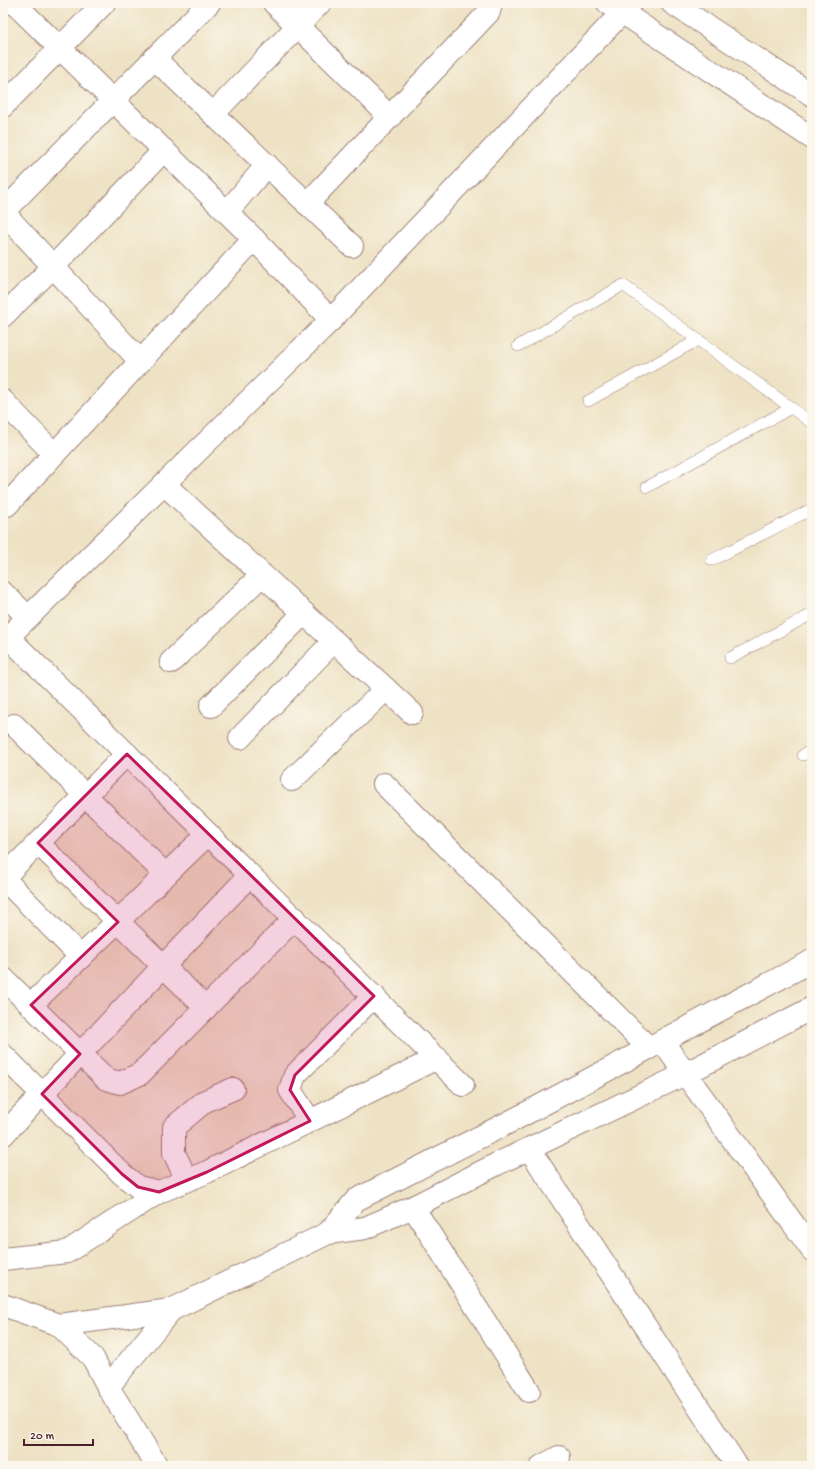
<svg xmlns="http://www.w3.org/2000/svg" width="815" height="1469" font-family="'Gochi Hand',sans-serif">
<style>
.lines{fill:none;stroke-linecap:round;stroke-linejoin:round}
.lane-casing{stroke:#9c8078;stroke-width:12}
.street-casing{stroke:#9c8078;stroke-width:24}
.secondary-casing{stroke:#9c8078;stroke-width:24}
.lane{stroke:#fff;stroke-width:11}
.street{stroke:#fff;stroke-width:22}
.secondary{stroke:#fff;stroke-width:22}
.marked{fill:#c2185b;fill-opacity:0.2;stroke:#c2185b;stroke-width:3;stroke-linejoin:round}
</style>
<rect width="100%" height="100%" fill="#fbf7ec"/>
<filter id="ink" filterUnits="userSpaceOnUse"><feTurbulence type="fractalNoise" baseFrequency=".025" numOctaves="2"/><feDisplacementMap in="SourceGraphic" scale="8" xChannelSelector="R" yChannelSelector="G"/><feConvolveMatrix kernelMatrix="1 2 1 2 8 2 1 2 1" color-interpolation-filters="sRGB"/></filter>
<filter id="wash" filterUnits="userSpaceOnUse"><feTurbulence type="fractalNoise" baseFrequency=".012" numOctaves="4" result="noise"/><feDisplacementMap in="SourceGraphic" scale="16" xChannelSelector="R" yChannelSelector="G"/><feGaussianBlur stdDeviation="0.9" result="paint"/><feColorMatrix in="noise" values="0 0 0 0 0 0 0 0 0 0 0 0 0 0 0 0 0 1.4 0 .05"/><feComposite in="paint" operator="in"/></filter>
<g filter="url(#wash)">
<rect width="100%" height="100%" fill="#eee2c4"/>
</g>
<g filter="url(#ink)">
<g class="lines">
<!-- lane casing -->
<g class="lane-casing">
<g id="lane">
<polyline points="518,346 623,285 812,423"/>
<polyline points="588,401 698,340"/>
<polyline points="647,487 791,408"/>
<polyline points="712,560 812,509"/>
<polyline points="730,658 812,614"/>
<polyline points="803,755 812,750"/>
</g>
</g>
<!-- street casing -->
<g class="street-casing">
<g id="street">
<polyline points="14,3 254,239 331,320"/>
<polyline points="274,3 390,117"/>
<polyline points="154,58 352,246"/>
<polyline points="3,106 104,3"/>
<polyline points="213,114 320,3"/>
<polyline points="307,204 489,12 491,3"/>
<polyline points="227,212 267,165"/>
<polyline points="3,316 54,266 164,150"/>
<polyline points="140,361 3,212 209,3"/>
<polyline points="3,401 54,454"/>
<polyline points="164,484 412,713"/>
<polyline points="7,505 254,239"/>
<polyline points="3,593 28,617"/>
<polyline points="8,637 463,1085"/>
<polyline points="3,642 331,320 631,3"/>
<polyline points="171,662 262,575"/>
<polyline points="211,706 304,613"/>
<polyline points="14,725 166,875"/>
<polyline points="240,738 334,641"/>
<polyline points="292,780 386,689"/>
<polyline points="384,784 649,1048"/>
<polyline points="38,843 206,1008"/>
<polyline points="3,878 127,754"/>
<polyline points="3,878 81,957"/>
<polyline points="3,978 106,1079 120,1083 140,1074 295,918"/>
<polyline points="31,1005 208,834"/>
<polyline points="662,1041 812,1250"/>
<polyline points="3,1055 122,1174 138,1187 159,1192 207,1172 437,1058"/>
<polyline points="310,1121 290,1090 295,1075 374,996"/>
<polyline points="3,1135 250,875"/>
<polyline points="530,1150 737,1466"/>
<polyline points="187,1180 174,1153 174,1127 205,1101 233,1089"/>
<polyline points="413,1207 529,1391"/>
<polyline points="3,1259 67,1252 159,1192"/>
<polyline points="542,1466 559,1457"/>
</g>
</g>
<!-- secondary casing -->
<g class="secondary-casing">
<g id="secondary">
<polyline points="608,3 812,138"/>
<polyline points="672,3 812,95"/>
<polyline points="328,1233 356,1200 521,1116 812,961"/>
<polyline points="3,1305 59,1325 93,1358 108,1387 157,1466"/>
<polyline points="59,1325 171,1310 328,1233 365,1228 413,1207 497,1164 685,1074 812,1008"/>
<polyline points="108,1387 171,1310"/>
</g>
</g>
<!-- lane -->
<use href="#lane" class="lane"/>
<!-- street -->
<use href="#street" class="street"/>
<!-- secondary -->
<use href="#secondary" class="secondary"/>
</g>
</g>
<!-- marked area -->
<path class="marked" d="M127 754 374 996 295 1075 290 1090 310 1121 207 1172 159 1192 138 1187 122 1174 42 1094 80 1054 31 1005 118 922 38 843Z"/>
<!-- margin -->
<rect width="815" height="1469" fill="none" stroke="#fbf7ec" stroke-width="16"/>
<!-- scale -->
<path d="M24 1439v6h69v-6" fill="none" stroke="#4a1f2b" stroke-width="2"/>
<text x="30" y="1439" font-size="12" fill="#4a1f2b" stroke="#fbf7ec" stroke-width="3" paint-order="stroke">20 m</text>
</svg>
